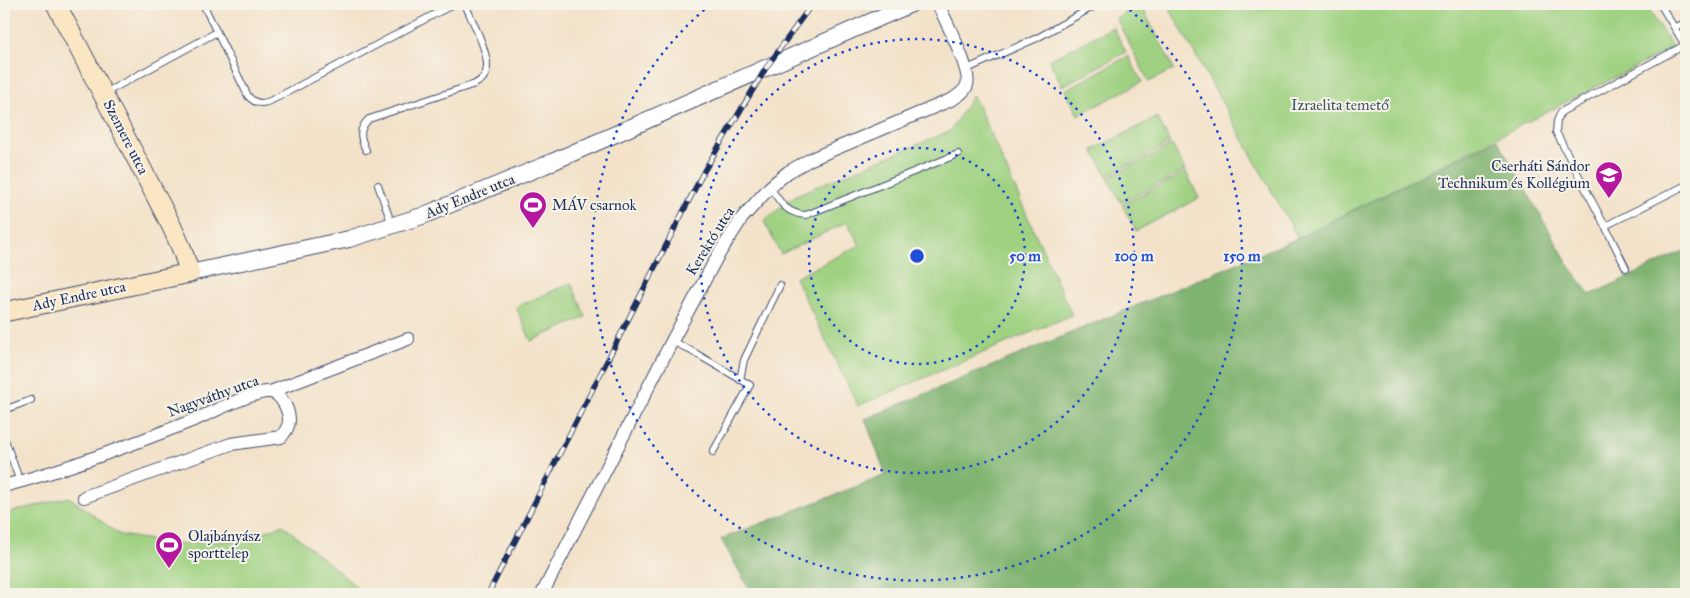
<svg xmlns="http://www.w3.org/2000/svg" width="1690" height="598" font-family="'IM FELL Great Primer',serif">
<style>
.green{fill:#9fd181;stroke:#5d8070}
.forest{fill:#7fb36f;stroke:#4d7166}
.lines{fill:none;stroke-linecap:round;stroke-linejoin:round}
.service-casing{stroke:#3b4a6e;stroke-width:8}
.minor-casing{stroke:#3b4a6e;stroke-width:14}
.tertiary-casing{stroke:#3b4a6e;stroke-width:18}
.secondary-casing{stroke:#3b4a6e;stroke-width:21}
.service{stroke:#fff;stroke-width:6}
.minor{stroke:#fff;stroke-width:12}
.tertiary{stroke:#fff;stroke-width:16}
.secondary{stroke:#fbe6c4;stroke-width:19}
.rail-casing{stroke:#1b2f5e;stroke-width:5.5}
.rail{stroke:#f7f3e8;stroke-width:4;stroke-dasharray:11;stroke-linecap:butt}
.ring{fill:none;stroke:#1d4ed8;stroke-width:2.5;stroke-dasharray:2.5 5}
.labels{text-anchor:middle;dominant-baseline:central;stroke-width:4;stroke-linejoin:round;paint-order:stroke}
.park-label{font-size:15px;fill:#3c5867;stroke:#f7f3e8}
.street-label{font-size:15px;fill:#1b2f5e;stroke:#f7f3e8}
.poi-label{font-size:15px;fill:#1b2f5e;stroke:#f7f3e8;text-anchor:start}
.centre{fill:#1d4ed8;stroke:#f7f3e8;stroke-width:2.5}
.ring-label{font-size:15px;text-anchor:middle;font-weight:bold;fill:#1d4ed8;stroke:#f7f3e8;stroke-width:4;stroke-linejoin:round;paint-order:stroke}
</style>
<rect width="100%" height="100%" fill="#f7f3e8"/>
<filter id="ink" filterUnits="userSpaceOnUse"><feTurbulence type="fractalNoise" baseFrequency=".02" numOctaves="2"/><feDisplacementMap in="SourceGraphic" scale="10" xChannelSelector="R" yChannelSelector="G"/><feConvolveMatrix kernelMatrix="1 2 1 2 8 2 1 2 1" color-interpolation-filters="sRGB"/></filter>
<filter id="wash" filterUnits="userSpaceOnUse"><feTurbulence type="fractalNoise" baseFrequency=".0096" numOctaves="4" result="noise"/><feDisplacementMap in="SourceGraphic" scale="20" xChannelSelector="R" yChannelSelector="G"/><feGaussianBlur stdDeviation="1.12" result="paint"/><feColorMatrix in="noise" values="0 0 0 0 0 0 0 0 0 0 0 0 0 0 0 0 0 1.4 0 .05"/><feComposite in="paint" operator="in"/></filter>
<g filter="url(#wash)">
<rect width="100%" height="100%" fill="#f3e2c9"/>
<!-- green -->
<g class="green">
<polygon points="1167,4 1645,4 1673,48 1298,238"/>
<polygon points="1141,5 1174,69 1149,82 1116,18"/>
<polygon points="1113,27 1126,52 1062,86 1049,60"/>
<polygon points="1128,56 1142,82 1078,115 1065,90"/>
<polygon points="973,95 1072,315 858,406 795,278 860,245 847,222 781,254 764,221 796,195 950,131"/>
<polygon points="1157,117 1170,143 1107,176 1093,150"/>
<polygon points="1172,145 1185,170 1121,203 1108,178"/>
<polygon points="1186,172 1199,198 1136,231 1122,205"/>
<polygon points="571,283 586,317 531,341 516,307"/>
<polygon points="69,497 120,535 177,544 242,540 283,525 365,594 4,594 4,514"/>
</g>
<!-- forest -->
<polygon class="forest" points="1497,139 1569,265 1590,295 1686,250 1686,594 752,594 721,539 886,475 865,419 1298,238"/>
</g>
<g filter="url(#ink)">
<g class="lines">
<!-- service casing -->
<g class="service-casing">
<g id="service">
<path d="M203 4 248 96C257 106 265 104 276 98L454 4"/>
<polyline points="1660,4 1674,27 1686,23"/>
<polyline points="1674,27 1686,47"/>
<polyline points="1685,45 1561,112 1557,121 1556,132 1605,226 1686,185"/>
<polyline points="967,69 1037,38 1098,4"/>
<polyline points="105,93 217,32"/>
<path d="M366 150C360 138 358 129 369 119L475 84C480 81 485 78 486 72 492 57 471 19 465 4"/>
<polyline points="378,185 392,225"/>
<path d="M770 187C780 202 786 214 806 215L958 154"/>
<polyline points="1605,226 1626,268"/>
<polyline points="672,341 688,349 750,385 713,452"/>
<polyline points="740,380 744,360 780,285"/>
<polyline points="4,410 31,400"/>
<polyline points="4,437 20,482"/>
</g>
</g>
<!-- minor casing -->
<g class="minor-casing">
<g id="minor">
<polyline points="270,392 408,339"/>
<path d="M4 486C68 469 133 444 194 420 211 413 253 391 269 392 279 392 286 405 288 413 291 423 287 430 281 437L231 444 84 497"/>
<path d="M542 594 672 341 717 257 742 218 770 187 788 172 811 159 953 99C959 95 965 91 967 85 972 70 945 20 938 4"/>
</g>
</g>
<!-- tertiary casing -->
<g class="tertiary-casing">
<polyline id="tertiary" points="190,273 349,239 422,216 543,166 911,4"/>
</g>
<!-- secondary casing -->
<g class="secondary-casing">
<polyline id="secondary" points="4,312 190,273 181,247 171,225 56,4"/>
</g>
<!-- service -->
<use href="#service" class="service"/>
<!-- minor -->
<use href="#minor" class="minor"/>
<!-- tertiary -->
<use href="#tertiary" class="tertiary"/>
<!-- secondary -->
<use href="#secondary" class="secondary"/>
<!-- rail casing -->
<g class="rail-casing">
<polyline id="rail" points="488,594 704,171 766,68 812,4"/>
</g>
<!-- rail -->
<use href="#rail" class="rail"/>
</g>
</g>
<!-- distance rings -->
<g class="ring">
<circle cx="917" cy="256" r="108"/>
<circle cx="917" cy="256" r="217"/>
<path d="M1124 5A325 325 0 1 1 710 5"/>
</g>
<!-- icons -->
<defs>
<g id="school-pin" transform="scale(1.4375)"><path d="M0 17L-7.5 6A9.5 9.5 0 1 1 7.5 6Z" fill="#b5179e" stroke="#f7f3e8"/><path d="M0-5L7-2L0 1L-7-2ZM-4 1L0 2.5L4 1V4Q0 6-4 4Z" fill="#fff"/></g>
<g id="stadium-pin" transform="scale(1.4375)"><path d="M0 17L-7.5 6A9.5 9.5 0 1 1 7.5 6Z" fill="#b5179e" stroke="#f7f3e8"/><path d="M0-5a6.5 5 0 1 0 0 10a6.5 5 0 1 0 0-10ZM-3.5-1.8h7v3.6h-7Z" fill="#fff"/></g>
</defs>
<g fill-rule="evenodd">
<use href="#school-pin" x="1609" y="175"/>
<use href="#stadium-pin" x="533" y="205"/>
<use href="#stadium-pin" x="169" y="545"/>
</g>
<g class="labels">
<!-- park labels -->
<g class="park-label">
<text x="1340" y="105">Izraelita temető</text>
</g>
<!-- street labels -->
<g class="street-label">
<text transform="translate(126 137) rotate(63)">Szemere utca</text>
<text transform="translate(470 196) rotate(-22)">Ady Endre utca</text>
<text transform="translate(710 241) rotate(-58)">Kerektó utca</text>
<text transform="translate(79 296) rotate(-12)">Ady Endre utca</text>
<text transform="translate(213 396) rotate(-20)">Nagyváthy utca</text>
</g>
<!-- poi labels -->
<g class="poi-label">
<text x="1590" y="166" text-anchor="end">Cserháti Sándor<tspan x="1590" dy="17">Technikum és Kollégium</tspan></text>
<text x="552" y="205">MÁV csarnok</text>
<text x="188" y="536">Olajbányász<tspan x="188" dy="17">sporttelep</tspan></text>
</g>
</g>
<circle cx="917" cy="256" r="8" class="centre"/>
<g class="ring-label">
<text x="1025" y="261">50 m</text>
<text x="1134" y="261">100 m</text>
<text x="1242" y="261">150 m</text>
</g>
<!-- margin -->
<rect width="1690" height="598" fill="none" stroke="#f7f3e8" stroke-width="20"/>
</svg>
